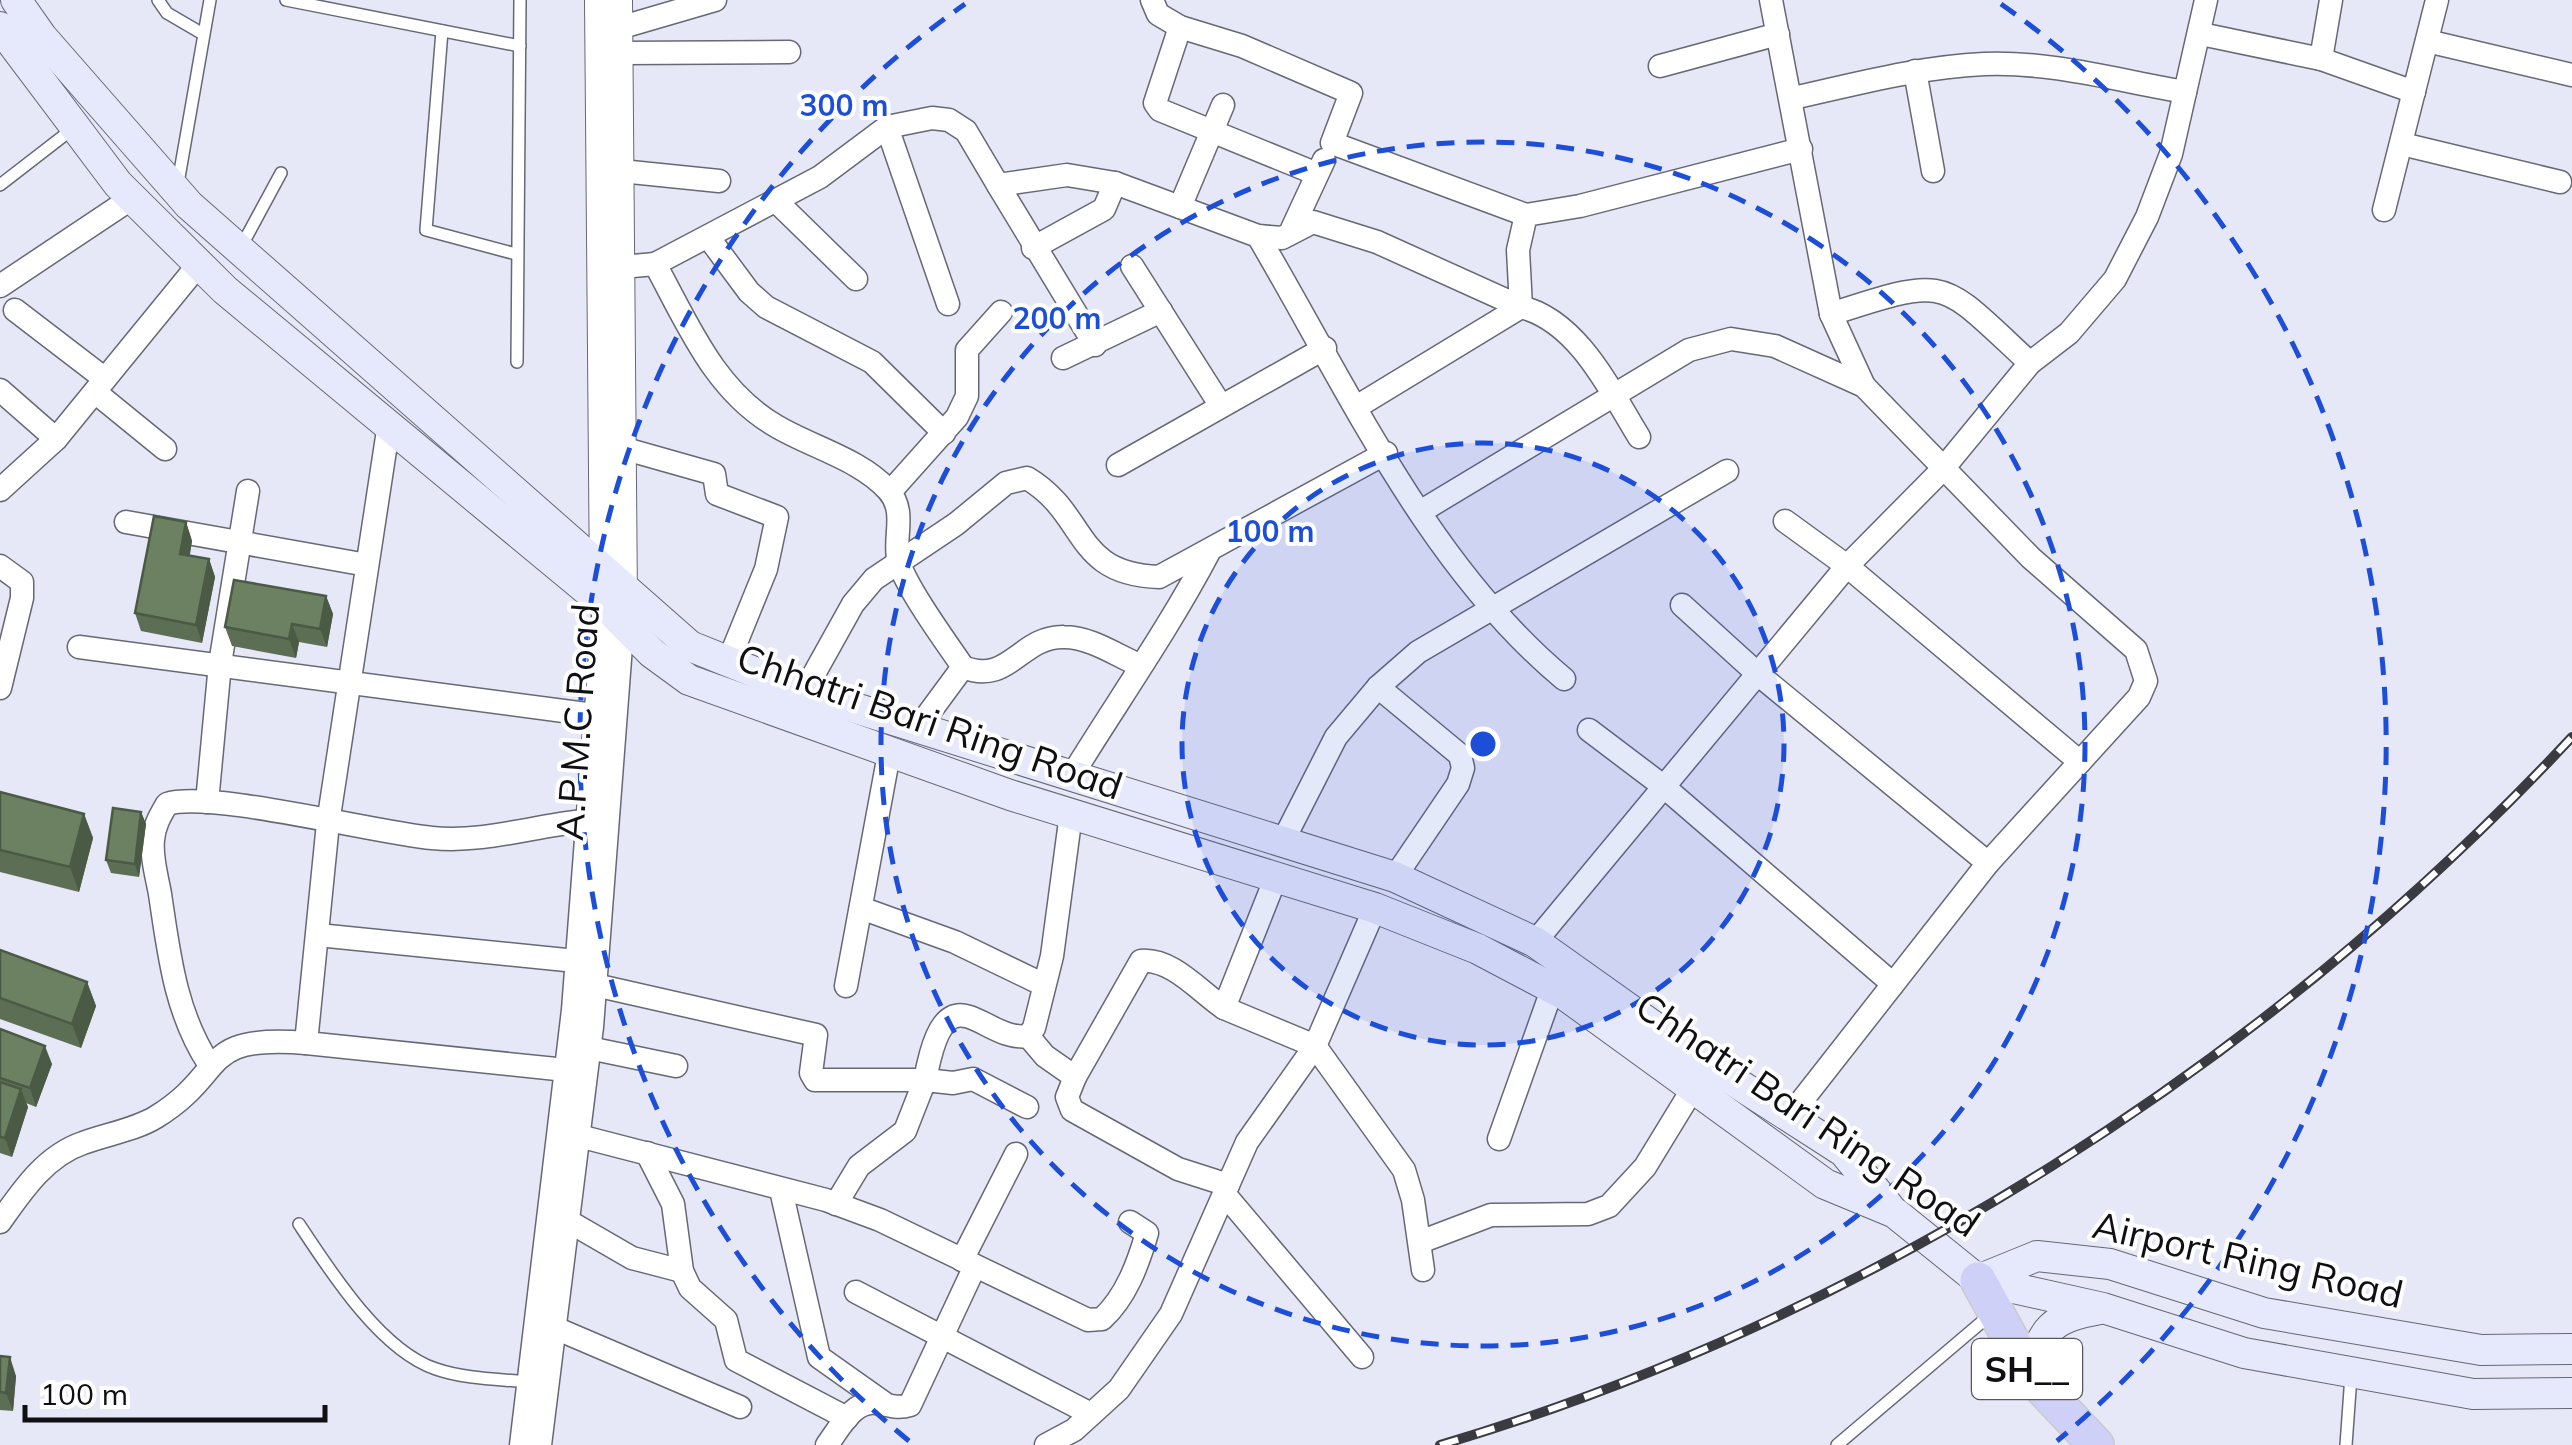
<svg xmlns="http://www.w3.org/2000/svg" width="2572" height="1445" font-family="Mulish,sans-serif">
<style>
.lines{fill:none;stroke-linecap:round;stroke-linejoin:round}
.service-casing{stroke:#666874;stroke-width:14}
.minor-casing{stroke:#666874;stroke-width:25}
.tertiary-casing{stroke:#666874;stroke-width:30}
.secondary-casing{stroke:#666874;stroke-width:32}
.primary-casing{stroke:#cacacb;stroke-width:38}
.service{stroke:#fff;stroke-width:11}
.minor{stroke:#fff;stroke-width:22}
.tertiary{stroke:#fff;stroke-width:28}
.secondary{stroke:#e6e8fb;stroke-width:30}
.primary{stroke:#ced0f7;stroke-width:35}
.rail-casing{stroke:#3a3a41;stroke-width:10}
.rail{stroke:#fff;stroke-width:6;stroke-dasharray:19;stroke-linecap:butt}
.wall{fill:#5c6f54}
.shaded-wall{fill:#4b5a45}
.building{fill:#6b8162;stroke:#4b5a45;stroke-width:2.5}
.ring{fill:none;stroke:#1d4ed8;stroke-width:5;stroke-dasharray:18 12}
.labels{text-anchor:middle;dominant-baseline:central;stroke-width:8;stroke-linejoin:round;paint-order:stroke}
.shield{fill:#fff;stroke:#57575a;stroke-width:2.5}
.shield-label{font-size:35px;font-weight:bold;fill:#0f0f14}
.street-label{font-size:38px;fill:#0f0f14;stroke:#fff}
.centre{fill:#1d4ed8;stroke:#fff;stroke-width:5}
.ring-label{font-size:30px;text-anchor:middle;font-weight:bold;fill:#1d4ed8;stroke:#fff;stroke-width:8;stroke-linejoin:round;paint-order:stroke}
</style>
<rect width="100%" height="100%" fill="#e7e8f7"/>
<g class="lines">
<!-- service casing -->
<g class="service-casing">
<g id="service">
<polyline points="158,0 167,13 203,34"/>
<polyline points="286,0 520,46"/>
<polyline points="442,31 426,230 516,254"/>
<polyline points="178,183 210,0"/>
<polyline points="0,185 75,127"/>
<polyline points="241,247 281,173"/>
<polyline points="517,362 520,0"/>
<path d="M299 1224C330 1271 381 1351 436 1369 465 1379 498 1379 528 1382"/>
<polyline points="1837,1445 1990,1315"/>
<polyline points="2346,1445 2351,1376"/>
</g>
</g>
<!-- minor casing -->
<g class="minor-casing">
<g id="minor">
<polyline points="1152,0 1158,14 1180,27 1242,46 1351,93 1332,143 1526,215"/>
<polyline points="1771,0 1831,314 1864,386"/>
<polyline points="1180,27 1155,103 1160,110 1317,174"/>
<polyline points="619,28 715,0"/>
<polyline points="2201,34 2321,59 2414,92"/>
<polyline points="2427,41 2572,75"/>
<polyline points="620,53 789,52"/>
<polyline points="2321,59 2331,0"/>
<polyline points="1660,66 1778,34"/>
<polyline points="1915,71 1933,171"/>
<path d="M1793 98C1856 84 1919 67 1984 64 2050 61 2120 81 2185 92"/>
<polyline points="887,127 948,304"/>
<polyline points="2402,144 2560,182"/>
<polyline points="621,171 719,181"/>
<polyline points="998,185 1095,345"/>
<polyline points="777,202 856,279"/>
<polyline points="1180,207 1223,105"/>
<polyline points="2384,210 2437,0"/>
<polyline points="1292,229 1324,160"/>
<path d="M1258 236C1347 387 1428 566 1564 679"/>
<polyline points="709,238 749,292 766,307 872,362 944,433"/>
<polyline points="1033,248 1104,209 1115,183"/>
<polyline points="655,264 820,177 887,127 932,118 949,120 966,131 998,185 1067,175 1115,183 1258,236 1282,238 1313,222 1377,242 1521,307"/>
<polyline points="1132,266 1221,406"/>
<path d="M622 267 655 264C688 324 714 390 776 426 811 447 860 459 888 490 908 512 892 539 899 563 908 590 946 642 963 667"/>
<polyline points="0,286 132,198"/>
<polyline points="15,310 105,379"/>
<path d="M1831 314C1951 275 1939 279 2030 363"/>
<polyline points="1063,358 1161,311"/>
<polyline points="0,390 56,439"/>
<polyline points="95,392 165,449"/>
<polyline points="1358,406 1521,307"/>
<path d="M1639 437C1610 390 1578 321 1521 307L1518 250 1526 215 1580 206 1801 149"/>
<polyline points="622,448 714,474 717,494 777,517 766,569 729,660"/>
<polyline points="1118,465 1325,348"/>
<polyline points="0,490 56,439 199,264"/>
<polyline points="890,492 957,417 967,396 967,350 1001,312"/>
<polyline points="1420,512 1689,350 1731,339 1775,346 1864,386 2031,558 2136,650 2146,681 2139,697 1988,863 1789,1117"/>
<polyline points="1785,521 1847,566 2080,762"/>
<polyline points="126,522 367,565"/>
<polyline points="0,566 22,582 22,598 0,688"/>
<polyline points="1682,605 1759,675 1988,863"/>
<polyline points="79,647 594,715"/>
<polyline points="1378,687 1460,755 1463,768 1458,784 1395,877"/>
<path d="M804 692 853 604 874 579 956 524 1006 483 1027 478C1089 515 1072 574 1159 577L1386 453"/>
<path d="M918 728 963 667C1009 686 1020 636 1064 637 1090 637 1116 655 1139 665"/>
<polyline points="1589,730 1663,786 1893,984"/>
<path d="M1071 777C1117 702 1168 630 1209 552"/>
<polyline points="207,802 220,664 248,491"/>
<polyline points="1283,841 1336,737 1378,687 1418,652 1727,471"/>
<polyline points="1276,877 1224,1008 1315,1046 1404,1170 1413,1200 1423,1270"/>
<polyline points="861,908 955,942 1044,985"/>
<polyline points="318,935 576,961"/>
<polyline points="1535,942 1847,566 1942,470 2030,363 2069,333 2115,279 2147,217 2171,154 2206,0"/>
<path d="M595 985 816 1035 811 1073 815 1080H925C947 962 982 1043 1028 1036L1034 1028 1052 956 1071 814"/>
<polyline points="846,986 889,754"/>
<polyline points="1028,1036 1045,1056 1075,1077 1067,1097 1072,1110 1178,1169 1228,1185"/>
<polyline points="306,1043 566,1070"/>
<polyline points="589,1048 676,1066"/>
<path d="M209 1064C175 1012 169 954 160 894 157 877 151 857 153 840 154 826 160 816 167 804 209 790 376 833 432 838 485 843 532 826 584 821"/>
<path d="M1075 1077 1141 961C1172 958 1200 992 1224 1008"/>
<path d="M579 1136 826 1200 880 1220 1088 1320 1102 1319C1126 1297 1138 1264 1147 1233L1130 1222"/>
<polyline points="1499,1139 1553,987"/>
<polyline points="647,1153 673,1204 682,1271 690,1288 726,1320 736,1360 847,1418"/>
<polyline points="781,1190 819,1357 884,1403"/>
<polyline points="1227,1197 1362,1357"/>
<polyline points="836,1204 859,1166 905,1131 925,1080 953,1083 973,1079 1027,1107"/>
<polyline points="568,1221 632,1258 682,1271"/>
<path d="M0 1222C22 1191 45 1156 83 1143 107 1134 135 1130 156 1117 229 1072 197 1034 306 1043L328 823 389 424"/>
<polyline points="1420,1242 1491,1215 1588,1214 1609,1206 1645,1167 1692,1090"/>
<polyline points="962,1260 1016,1154"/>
<polyline points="856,1292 1091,1414"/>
<polyline points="555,1328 740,1407"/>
<polyline points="521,1445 573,1010 604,604"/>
<polyline points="540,1445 592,1027 623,620"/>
<path d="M827 1445C839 1429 853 1400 876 1403 889 1405 897 1409 910 1405L975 1266"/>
<polyline points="1046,1445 1074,1430 1119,1389 1171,1314 1247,1142 1315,1046 1375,908"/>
</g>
</g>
<!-- tertiary casing -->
<g class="tertiary-casing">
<g id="tertiary">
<polyline points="599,0 604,587"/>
<polyline points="618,0 623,603"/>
</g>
</g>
<!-- secondary casing -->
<g class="secondary-casing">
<g id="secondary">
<polyline points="16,0 42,37 189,205 690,646 804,692 1395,877 1535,942 1701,1060 1844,1152 1889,1207"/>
<polyline points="0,27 118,184 225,290 604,604 652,653 689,680 1010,795 1375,908 1478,949 1565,995 1825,1184 1895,1213 1978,1280 2103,1308 2244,1353 2473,1394 2572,1393"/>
<polyline points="1978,1280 2037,1256 2110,1264 2264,1313 2481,1350 2572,1349"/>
<path d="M2031 1376C2042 1327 2051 1318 2100 1309"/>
</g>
</g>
<!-- primary casing -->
<g class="primary-casing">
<polyline id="primary" points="1978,1280 2031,1376 2096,1445"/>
</g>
<!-- service -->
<use href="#service" class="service"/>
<!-- minor -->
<use href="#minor" class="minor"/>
<!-- tertiary -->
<use href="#tertiary" class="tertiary"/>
<!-- secondary -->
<use href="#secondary" class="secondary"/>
<!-- primary -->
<use href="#primary" class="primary"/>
<!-- rail casing -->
<g class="rail-casing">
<path id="rail" d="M1440 1445C1869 1318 2267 1063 2572 737"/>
</g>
<!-- rail -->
<use href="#rail" class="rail"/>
</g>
<!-- wall -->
<g class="wall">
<polygon points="186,522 192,541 190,555 209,559 215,577 202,643 141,631 135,613"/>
<polygon points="326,596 333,614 327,647 299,642 296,658 232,646 225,627"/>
<polygon points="0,792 84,814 93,838 79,892 0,872"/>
<polygon points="141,812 146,824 139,877 111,873 106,860"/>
<polygon points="0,950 87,982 96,1006 81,1048 0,1019"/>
<polygon points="0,1029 52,1064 36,1107 26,1103 28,1107 12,1157 0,1153"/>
<polygon points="0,1356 16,1376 13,1411 0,1410"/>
</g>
<!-- shaded-wall -->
<g class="shaded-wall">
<polygon points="186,522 192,541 186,572 180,554"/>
<polygon points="209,559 215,577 202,643 196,625"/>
<polygon points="326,596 333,614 327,647 320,629"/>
<polygon points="292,624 299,642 296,658 289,639"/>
<polygon points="141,812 146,824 139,877 135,864"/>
<polygon points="84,814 93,838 79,892 70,867"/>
<polygon points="87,982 96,1006 81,1048 72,1024"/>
<polygon points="45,1046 52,1064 36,1107 30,1088"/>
<polygon points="21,1089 28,1107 12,1157 5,1138"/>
<polygon points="10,1357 16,1376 13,1411 6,1393"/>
</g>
<!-- building -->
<g class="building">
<polygon points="154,516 186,522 180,554 209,559 196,625 135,613"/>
<polygon points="234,580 326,596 320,629 292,624 289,639 225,627"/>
<polygon points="0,792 84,814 70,867 0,850"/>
<polygon points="113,808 141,812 135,864 106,860"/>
<polygon points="0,950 87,982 72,1024 0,998"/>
<polygon points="0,1029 45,1046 30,1088 0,1078"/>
<polygon points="0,1082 21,1089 5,1138 0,1137"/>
<polygon points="0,1356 10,1357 6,1393 0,1392"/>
</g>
<!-- distance rings -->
<circle cx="1483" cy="744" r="301" fill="#1d4ed8" fill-opacity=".12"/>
<g class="ring">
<circle cx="1483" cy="744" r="301"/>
<circle cx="1483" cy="744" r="602"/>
<path d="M909 1441A903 903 0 0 1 965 4M2001 4A903 903 0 0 1 2057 1441"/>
</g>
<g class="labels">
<!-- shield labels -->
<rect class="shield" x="1972" y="1339" width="110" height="60" rx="8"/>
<g class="shield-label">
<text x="2027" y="1369">SH__</text>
</g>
<!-- street labels -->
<g class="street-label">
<text transform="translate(930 721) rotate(19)">Chhatri Bari Ring Road</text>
<text transform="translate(577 722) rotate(-86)">A.P.M.C Road</text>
<text transform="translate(1808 1114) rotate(34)">Chhatri Bari Ring Road</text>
<text transform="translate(2248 1259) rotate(13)">Airport Ring Road</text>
</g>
</g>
<circle cx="1483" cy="744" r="15" class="centre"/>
<g class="ring-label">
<text x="844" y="116">300 m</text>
<text x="1057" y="329">200 m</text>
<text x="1270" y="542">100 m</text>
</g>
<!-- scale -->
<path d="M25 1405v15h300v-15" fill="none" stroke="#0f0f14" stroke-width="5"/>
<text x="40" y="1405" font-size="30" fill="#0f0f14" stroke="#ffffff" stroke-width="8" paint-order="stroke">100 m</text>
</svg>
